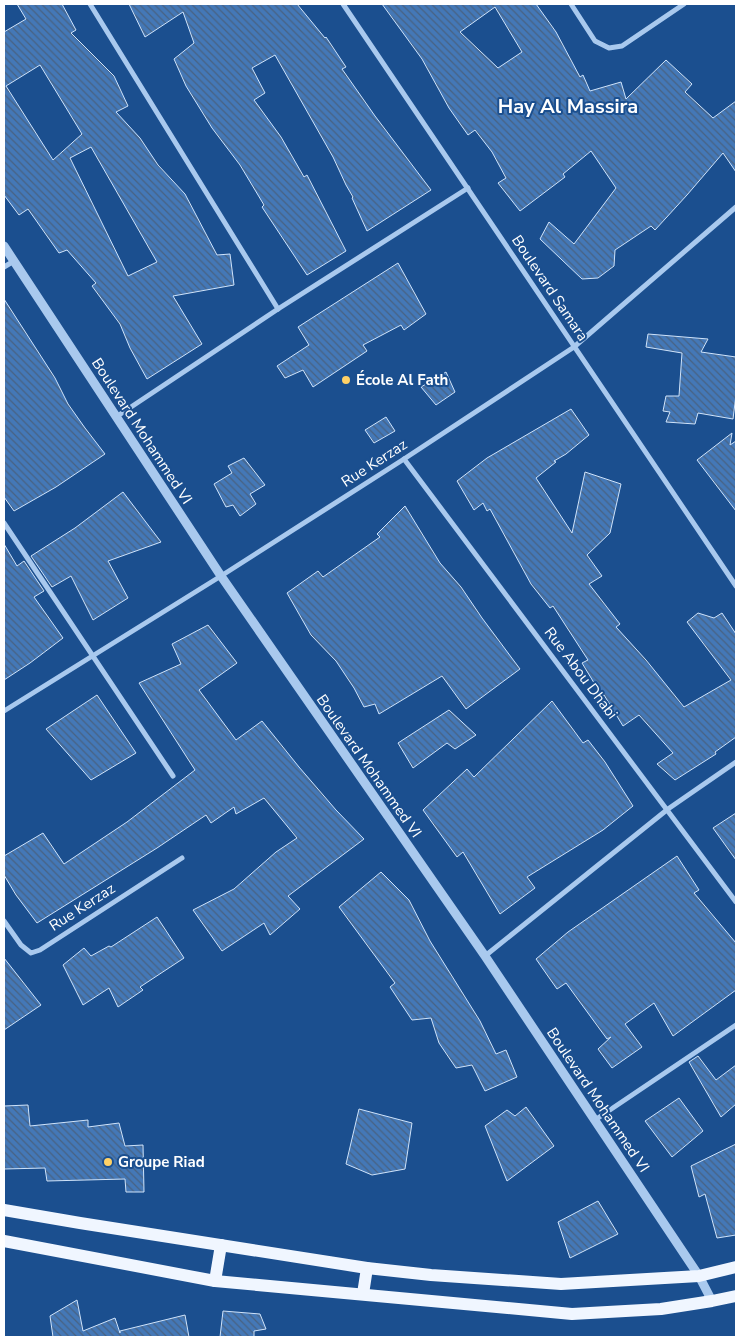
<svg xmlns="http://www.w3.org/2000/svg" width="740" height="1341" font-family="'Nunito Sans',sans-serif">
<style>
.building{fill:url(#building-back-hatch);stroke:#cfe3fa;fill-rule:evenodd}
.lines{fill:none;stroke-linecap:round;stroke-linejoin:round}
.minor{stroke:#a9c9ee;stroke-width:5}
.tertiary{stroke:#a9c9ee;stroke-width:9}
.primary{stroke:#f0f6ff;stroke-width:12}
.poi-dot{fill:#ffd166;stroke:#1b4f8f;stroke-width:2}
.labels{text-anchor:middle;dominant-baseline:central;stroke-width:4;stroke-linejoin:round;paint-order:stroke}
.street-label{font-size:15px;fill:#fff;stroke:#1b4f8f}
.poi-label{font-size:15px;font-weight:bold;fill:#fff;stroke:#1b4f8f;text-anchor:start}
.district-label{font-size:20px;font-weight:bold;fill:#fff;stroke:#1b4f8f}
</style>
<defs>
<pattern id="building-back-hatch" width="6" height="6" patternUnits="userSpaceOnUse" patternTransform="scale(1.25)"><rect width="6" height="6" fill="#4478b7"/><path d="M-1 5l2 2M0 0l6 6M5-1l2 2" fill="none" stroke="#486282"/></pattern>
</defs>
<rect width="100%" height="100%" fill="#1b4f8f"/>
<!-- building -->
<g class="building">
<path d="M17 4H62L76 30 71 33 114 76 128 106 116 112 140 138 158 165 185 194 217 255 230 254 234 285 173 296 202 344 147 379 130 348 120 324 92 286 96 283 67 250 59 253 28 209 19 215 4 195V32L26 19ZM40 65 82 134 53 160 6 86ZM91 147 157 262 128 276 70 158Z"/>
<polygon points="129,4 297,4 325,38 326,37 346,67 342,69 375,116 431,190 367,231 352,198 353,197 346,185 333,157 275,55 252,68 265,93 254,100 281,137 304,177 307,175 346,251 307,275 262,207 264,205 240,165 212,128 186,86 174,59 194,43 183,12 145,37"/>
<path d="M382 4H536L556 32 580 77 583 75 590 91 621 82 626 99 666 60 692 84 685 92 713 118 736 101V172L723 153 687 195 655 230 651 226 615 250 614 266 598 278 582 279 540 239 549 222 574 244 616 188 591 151 563 174 565 177 520 211 498 183 506 178 492 152 475 130 468 135 449 108 422 59ZM495 7 522 52 498 68 460 32Z"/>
<polygon points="398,263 426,314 404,330 401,325 363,345 367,351 313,387 303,370 285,378 277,366 309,345 298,327"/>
<polygon points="4,299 55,378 68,404 85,428 105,454 56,487 14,511 4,497"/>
<polygon points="648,334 708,339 701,352 736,357 736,395 733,419 698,413 695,424 666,422 670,412 663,411 666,396 679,396 682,353 646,347"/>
<polygon points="446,372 455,392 436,405 421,387"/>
<polygon points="571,409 589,435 566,454 554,461 556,462 536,478 572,533 585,472 621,484 610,533 587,555 602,576 589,584 620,624 616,627 646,660 684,707 731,680 687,622 698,613 714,618 722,613 736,634 736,737 715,752 716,754 675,780 657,764 673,753 639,715 623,726 604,695 602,696 582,663 588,660 553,606 550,608 531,584 490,509 487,511 483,503 474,510 457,481 487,458"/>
<polygon points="386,417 395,431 374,443 365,430"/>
<polygon points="732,433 730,445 736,441 736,511 697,460"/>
<polygon points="244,458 265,485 250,494 256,504 240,516 233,505 226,507 214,484 232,473 228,466"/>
<polygon points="123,492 161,542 108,561 128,598 93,620 71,576 52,587 31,556 75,528"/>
<polygon points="405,506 440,563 461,587 482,618 520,669 466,709 442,676 379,714 375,704 364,707 354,688 336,661 311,635 287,593 318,571 323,577 380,537 377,534"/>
<polygon points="4,544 17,566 24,561 44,591 34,597 63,638 30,663 4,680"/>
<polygon points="208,625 237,663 199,690 236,740 262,721 299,767 336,810 364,839 288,896 300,909 270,935 264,923 222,951 193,910 234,889 276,852 297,838 264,798 236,814 234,807 211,823 206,815 157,848 37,923 16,895 4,875 4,856 43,833 64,864 127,822 195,770 139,683 181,664 172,644"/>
<polygon points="97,695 136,753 91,780 46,729"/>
<polygon points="552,701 583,743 588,740 605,762 633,806 603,830 527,877 535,888 500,914 463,852 457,857 423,810 467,769 474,777"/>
<polygon points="449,710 476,735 455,749 447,743 413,768 398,743"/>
<polygon points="736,813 736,860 713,828"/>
<polygon points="677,856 699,890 694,893 736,943 736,990 673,1036 654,1003 625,1024 642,1047 612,1068 598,1049 611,1037 607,1039 566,983 557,989 536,959 568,932"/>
<polygon points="381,872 409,900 430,941 480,1021 496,1054 506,1050 517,1077 485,1091 472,1065 456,1068 439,1043 431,1018 412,1020 390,987 395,983 339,907"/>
<polygon points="157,917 184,958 140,987 143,990 118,1007 109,988 83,1005 63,965 84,948 91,956 109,946 111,947"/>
<polygon points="4,958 41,1005 4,1030"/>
<polygon points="698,1056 716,1080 736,1065 736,1104 721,1117 689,1062"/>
<polygon points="679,1098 703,1131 672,1157 645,1121"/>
<polygon points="28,1105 30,1126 88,1120 88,1127 119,1123 125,1146 143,1145 144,1192 126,1192 125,1179 47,1181 45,1168 4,1169 4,1106"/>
<polygon points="526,1107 554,1146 507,1181 485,1126 507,1110 515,1116"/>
<polygon points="359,1109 412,1123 405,1169 372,1175 346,1164"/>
<polygon points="736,1144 736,1235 717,1238 705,1194 699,1197 691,1166"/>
<polygon points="598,1201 618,1234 570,1258 558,1222"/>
<polygon points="77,1300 83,1331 115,1318 120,1333 120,1331 185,1315 189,1337 53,1337 50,1316"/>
<polygon points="223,1311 260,1314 266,1329 254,1331 254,1337 220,1337"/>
</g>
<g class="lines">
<!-- minor -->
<g class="minor">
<polyline points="90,4 278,309"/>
<polyline points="343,4 736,586"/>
<polyline points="571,4 595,41 609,48 622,46 684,4"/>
<polyline points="4,267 14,261"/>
<polyline points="116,417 278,309 468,188"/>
<polyline points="404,459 736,902"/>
<polyline points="4,523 173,776"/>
<polyline points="4,711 221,576 404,459 574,347 736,207"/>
<polyline points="4,921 21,945 31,953 40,950 182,858"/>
<polyline points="485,956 668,809 736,762"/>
<polyline points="595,1120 736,1025"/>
</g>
<!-- tertiary -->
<polyline class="tertiary" points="4,246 221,576 485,956 699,1276 712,1301"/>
<!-- primary -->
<g class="primary">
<polyline points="4,1210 80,1223 367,1268 431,1275 561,1284 699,1276 736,1267"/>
<polyline points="4,1241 215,1281 572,1314 661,1309 712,1301 736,1296"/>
<polyline points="215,1281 221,1245"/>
<polyline points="363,1294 367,1268"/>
</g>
</g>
<!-- markers -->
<g class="poi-dot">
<circle cx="346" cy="380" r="5"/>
<circle cx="108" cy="1162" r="5"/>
</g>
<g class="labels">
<!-- street labels -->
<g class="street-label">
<text transform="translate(550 288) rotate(56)">Boulevard Samara</text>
<text transform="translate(142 431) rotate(57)">Boulevard Mohammed VI</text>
<text transform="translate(374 463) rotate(-33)">Rue Kerzaz</text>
<text transform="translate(581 673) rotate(53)">Rue Abou Dhabi</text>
<text transform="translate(369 766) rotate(55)">Boulevard Mohammed VI</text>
<text transform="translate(82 907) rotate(-33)">Rue Kerzaz</text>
<text transform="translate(598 1100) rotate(56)">Boulevard Mohammed VI</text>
</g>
<!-- poi labels -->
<g class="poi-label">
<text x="356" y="380">École Al Fath</text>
<text x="118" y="1162">Groupe Riad</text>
</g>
<!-- district labels -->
<g class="district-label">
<text x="568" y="106">Hay Al Massira</text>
</g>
</g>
<!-- border -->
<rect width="740" height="1341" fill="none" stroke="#ffffff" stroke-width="10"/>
</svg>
